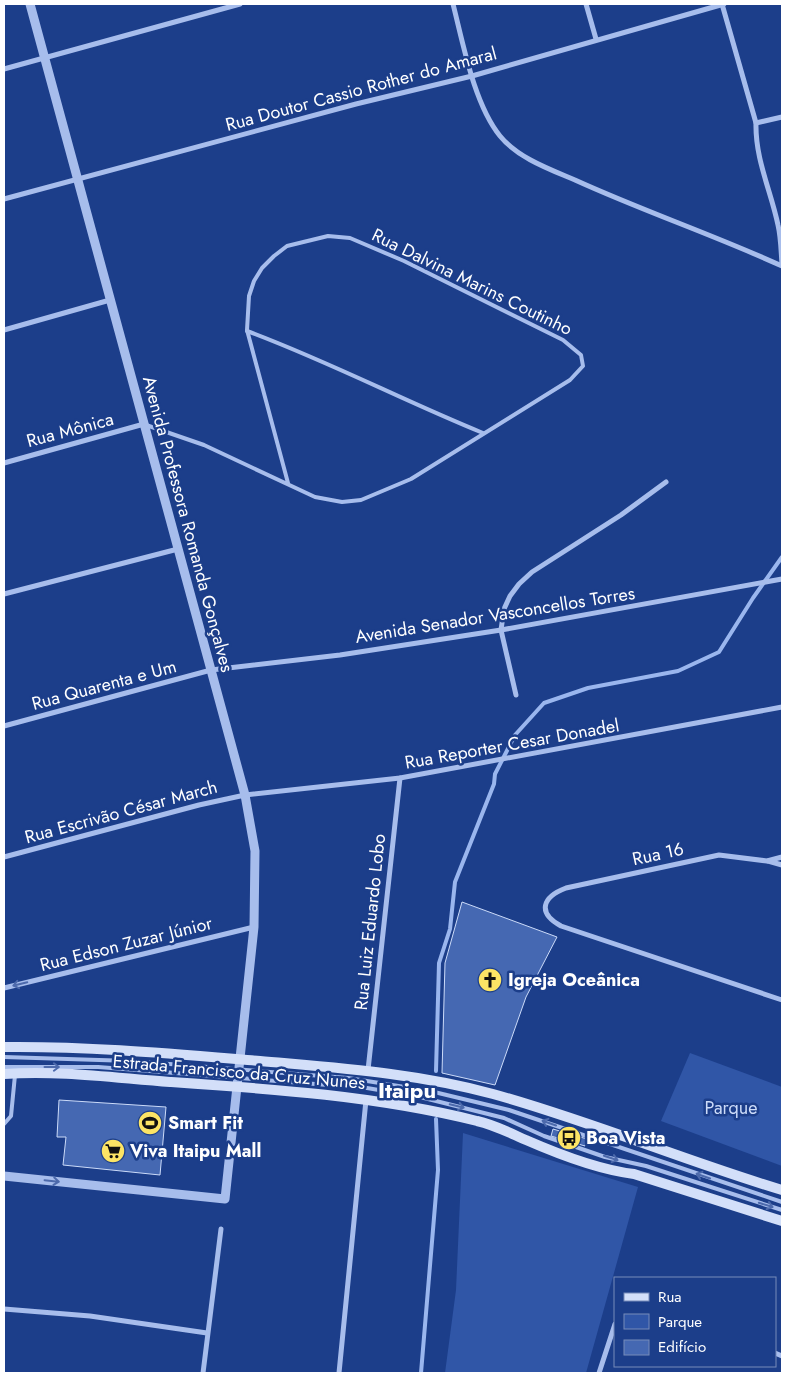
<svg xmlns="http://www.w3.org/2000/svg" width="786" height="1377" font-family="Jost,sans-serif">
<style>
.green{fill:#3056a7}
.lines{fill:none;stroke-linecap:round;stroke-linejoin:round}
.stream{stroke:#9ab6ee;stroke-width:4}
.building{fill:#4568b2;stroke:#ccdbf9}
.service{stroke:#a7bdec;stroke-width:4}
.minor{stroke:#a7bdec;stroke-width:5}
.tertiary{stroke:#a7bdec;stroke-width:9}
.secondary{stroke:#d3dff9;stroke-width:10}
.oneway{stroke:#4d6aac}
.labels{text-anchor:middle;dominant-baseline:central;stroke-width:5;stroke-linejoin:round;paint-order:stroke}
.street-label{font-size:18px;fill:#fff;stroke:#1c3e8a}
.poi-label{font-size:18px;font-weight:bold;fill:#fff;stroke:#1c3e8a;text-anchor:start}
.park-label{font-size:18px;fill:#ccdbf9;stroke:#1c3e8a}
.district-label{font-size:22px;font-weight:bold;fill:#fff;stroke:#1c3e8a}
</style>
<rect width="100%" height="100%" fill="#1c3e8a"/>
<!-- green -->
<g class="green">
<polygon points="690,1053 782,1087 782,1166 661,1121"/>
<polygon points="463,1133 638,1187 586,1373 445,1373 456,1290"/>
</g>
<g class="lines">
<!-- stream -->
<g class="stream">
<polyline points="436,1071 439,963 450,929 455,882 494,784 495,774 515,735 544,703 588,688 678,671 719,652 753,598 782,557"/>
<polyline points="421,1373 438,1170 436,1119"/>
</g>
</g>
<!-- building -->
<g class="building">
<polygon points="462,902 557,937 526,997 495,1085 442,1073 445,963"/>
<polygon points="59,1100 166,1107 160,1175 63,1165 66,1137 57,1137"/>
<polygon points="553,1129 587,1139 585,1146 551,1136"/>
</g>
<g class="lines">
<!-- service -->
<g class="service">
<path d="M247 331C328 361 404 401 483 433"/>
<polyline points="146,425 204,445 315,497 342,502 361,500 411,479 570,380 583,366 581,355 563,340 404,261 350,238 328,236 287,246 274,256 262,268 254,281 249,296 247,330 288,483"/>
<polyline points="4,1057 131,1061 348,1078 430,1091 509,1110 782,1202"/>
<polyline points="4,1067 98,1067 367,1088 420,1097 504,1118 544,1136 605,1157 646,1166 782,1210"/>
<polyline points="4,1124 11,1116 15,1075"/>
</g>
<!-- minor -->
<g class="minor">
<path d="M453 4C463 43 474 104 500 136 518 158 549 169 575 180 643 211 714 235 782 266"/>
<polyline points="586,4 596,39"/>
<path d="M722 4 756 123C755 159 771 191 778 225 781 238 781 251 782 264"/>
<polyline points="4,69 240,4"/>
<polyline points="756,123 782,117"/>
<polyline points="4,199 356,104 472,76 724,4"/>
<polyline points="4,330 110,300"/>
<polyline points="4,463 144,424"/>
<polyline points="4,594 178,549"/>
<polyline points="516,695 501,630 504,609 510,596 519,584 532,572 621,515 666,482"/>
<polyline points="4,726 211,670 340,655 501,630 782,579"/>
<polyline points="4,857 199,805 245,795 400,778 782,707"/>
<path d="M782 857 767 861 719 855 566 888C542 897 537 913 561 926L782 1000"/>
<polyline points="768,861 782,865"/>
<polyline points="4,988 254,927"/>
<polyline points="368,1070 400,778"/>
<polyline points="4,1309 90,1316 207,1333"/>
<polyline points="775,1353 782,1356"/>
<polyline points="203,1373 221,1229"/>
<polyline points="339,1373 366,1100"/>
<polyline points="599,1373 615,1324"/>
</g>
<!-- tertiary -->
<polyline class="tertiary" points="4,1176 225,1199 254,927 255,851 245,795 30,4"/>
<!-- secondary -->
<g class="secondary">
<path d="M4 1047C89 1046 175 1054 260 1061 338 1068 417 1073 493 1094 591 1121 685 1161 782 1190"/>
<path d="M4 1074C59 1070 115 1078 170 1082 273 1089 377 1096 477 1121 495 1125 510 1133 526 1140 558 1154 601 1170 634 1174L782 1221"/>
</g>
</g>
<!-- one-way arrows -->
<defs><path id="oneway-shaft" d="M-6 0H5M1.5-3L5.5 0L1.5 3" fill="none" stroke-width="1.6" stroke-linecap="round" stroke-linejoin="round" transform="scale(1.25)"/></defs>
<g class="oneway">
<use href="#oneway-shaft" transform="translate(20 984) rotate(166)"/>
<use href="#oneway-shaft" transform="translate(52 1067)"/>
<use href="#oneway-shaft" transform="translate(457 1106) rotate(14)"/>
<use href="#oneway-shaft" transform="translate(549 1123) rotate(-161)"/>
<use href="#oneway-shaft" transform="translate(611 1158) rotate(18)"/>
<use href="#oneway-shaft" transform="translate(703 1176) rotate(-161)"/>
<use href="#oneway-shaft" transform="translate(52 1181) rotate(6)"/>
<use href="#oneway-shaft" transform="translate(766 1205) rotate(17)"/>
</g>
<!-- icons -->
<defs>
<g id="church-disc" transform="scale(1.25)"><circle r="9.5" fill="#fce465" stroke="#1c3e8a"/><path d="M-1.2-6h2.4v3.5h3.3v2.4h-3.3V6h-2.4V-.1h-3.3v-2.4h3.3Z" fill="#111"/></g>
<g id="stadium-disc" transform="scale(1.25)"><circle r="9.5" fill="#fce465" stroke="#1c3e8a"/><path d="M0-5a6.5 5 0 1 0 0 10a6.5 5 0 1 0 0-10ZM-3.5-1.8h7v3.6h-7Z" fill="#111"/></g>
<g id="bus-disc" transform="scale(1.25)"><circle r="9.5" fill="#fce465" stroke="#1c3e8a"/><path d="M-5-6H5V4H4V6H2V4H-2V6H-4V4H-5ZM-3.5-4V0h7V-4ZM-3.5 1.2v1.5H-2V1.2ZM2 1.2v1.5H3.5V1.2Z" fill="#111"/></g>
<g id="supermarket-disc" transform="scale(1.25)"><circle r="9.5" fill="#fce465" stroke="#1c3e8a"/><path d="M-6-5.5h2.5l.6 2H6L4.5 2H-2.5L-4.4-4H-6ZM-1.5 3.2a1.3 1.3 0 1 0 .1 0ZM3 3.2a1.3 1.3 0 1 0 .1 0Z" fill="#111"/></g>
</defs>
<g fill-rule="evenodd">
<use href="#church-disc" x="490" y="980"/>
<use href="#stadium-disc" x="150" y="1123"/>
<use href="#bus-disc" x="569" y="1138"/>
<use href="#supermarket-disc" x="113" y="1151"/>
</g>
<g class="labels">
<!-- street labels -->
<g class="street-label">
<text transform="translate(361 89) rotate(-15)">Rua Doutor Cassio Rother do Amaral</text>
<text transform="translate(472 282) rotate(26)">Rua Dalvina Marins Coutinho</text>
<text transform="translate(70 430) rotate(-15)">Rua Mônica</text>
<text transform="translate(188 524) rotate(75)">Avenida Professora Romanda Gonçalves</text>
<text transform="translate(495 615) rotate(-9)">Avenida Senador Vasconcellos Torres</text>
<text transform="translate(104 685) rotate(-15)">Rua Quarenta e Um</text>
<text transform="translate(512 744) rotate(-10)">Rua Reporter Cesar Donadel</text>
<text transform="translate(121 812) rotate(-15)">Rua Escrivão César March</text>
<text transform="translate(658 854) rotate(-12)">Rua 16</text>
<text transform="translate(370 922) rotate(-84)">Rua Luiz Eduardo Lobo</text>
<text transform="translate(126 944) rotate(-14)">Rua Edson Zuzar Júnior</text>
<text transform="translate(239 1072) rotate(5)">Estrada Francisco da Cruz Nunes</text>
</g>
<!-- poi labels -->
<g class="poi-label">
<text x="508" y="980">Igreja Oceânica</text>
<text x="168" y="1123">Smart Fit</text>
<text x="586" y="1138">Boa Vista</text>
<text x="130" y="1151">Viva Itaipu Mall</text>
</g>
<!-- park labels -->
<g class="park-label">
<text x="731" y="1108">Parque</text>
</g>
<!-- district labels -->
<g class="district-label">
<text x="407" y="1090">Itaipu</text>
</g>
</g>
<!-- border -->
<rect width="786" height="1377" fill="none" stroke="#ffffff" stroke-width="10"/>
<!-- legend -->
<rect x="614" y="1277" width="162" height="90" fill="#1c3e8a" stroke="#778bb9"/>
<rect x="624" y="1293" width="25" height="8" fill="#d3dff9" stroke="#778bb9"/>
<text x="658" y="1302" font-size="15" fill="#ffffff">Rua</text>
<rect x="624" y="1314" width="25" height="15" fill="#3056a7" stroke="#778bb9"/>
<text x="658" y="1327" font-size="15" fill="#ffffff">Parque</text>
<rect x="624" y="1340" width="25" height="15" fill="#4568b2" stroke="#778bb9"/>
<text x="658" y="1352" font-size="15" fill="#ffffff">Edifício</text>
</svg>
